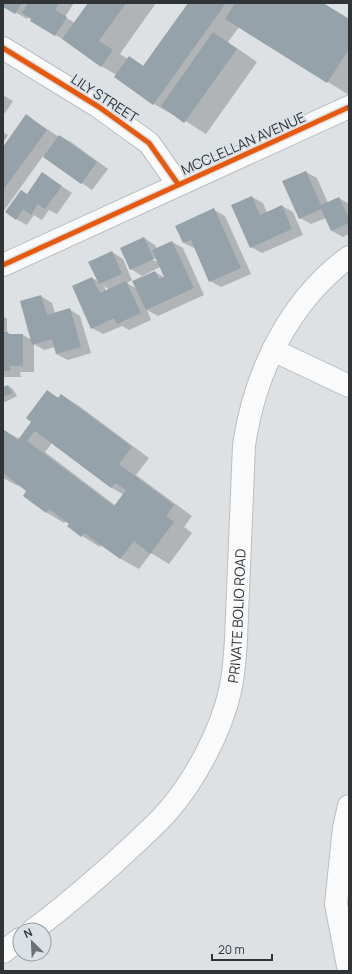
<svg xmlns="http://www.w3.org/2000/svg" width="352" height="974" font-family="Manrope,sans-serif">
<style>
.shadow{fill:#0003;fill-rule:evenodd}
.building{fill:#96a2a9;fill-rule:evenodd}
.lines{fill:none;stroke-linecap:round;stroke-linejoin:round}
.minor-casing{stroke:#babec0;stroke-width:24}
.minor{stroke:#fafafb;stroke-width:22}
.cycleway-casing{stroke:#dae2e7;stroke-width:8}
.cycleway{stroke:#e8590c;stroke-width:5}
.labels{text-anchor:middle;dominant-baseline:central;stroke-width:4;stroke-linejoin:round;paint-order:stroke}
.street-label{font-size:14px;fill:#313436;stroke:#dae2e7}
</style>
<rect width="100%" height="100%" fill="#dde1e4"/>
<!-- shadow -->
<g class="shadow">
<polygon points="3,3 74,3 65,17 75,23 90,3 156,3 120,54 128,59 129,57 144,66 189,3 323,3 349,19 349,95 239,27 228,42 257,62 206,134 176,115 175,116 154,104 115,77 117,75 101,66 66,41 31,21 33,18 29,16 27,19 3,5"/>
<polygon points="3,95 13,101 3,116"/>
<polygon points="27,116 59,137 60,136 71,142 108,169 92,190 43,156 3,212 3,149"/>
<polygon points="3,132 8,135 3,143"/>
<polygon points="306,172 317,178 328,203 339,198 349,204 349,234 343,237 332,231 326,218 311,224 300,218"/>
<polygon points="43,174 72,193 57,214 49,210 42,220 34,215 27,225 16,219 27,195"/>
<polygon points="252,197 263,203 267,213 282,206 293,212 303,235 262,253 251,247"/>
<polygon points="214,210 225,216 251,274 221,287 210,281 196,249 184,243"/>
<path d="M144 238 155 245 157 249 172 242 183 248 204 295 158 316 147 310 151 320 129 330 122 326 103 334 92 328V278L98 281 112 252 123 259 132 280 127 283 137 289 155 272 165 278 160 267 142 276 131 269ZM150 256 157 260V262L149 258ZM104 286 110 290 106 291Z"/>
<polygon points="41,296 52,303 55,313 69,309 80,316 91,353 68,360 56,354 55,347 44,350 34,344 34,372 20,372 21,377 3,377 3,316 7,319 7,332 12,335 23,335 32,340"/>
<polygon points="8,386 13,389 17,396 3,403 3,388"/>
<path d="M47 392 59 398 61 395 79 406 149 458 136 475 192 516 184 527 192 533 169 564 151 553 139 569 121 559 102 544 100 547 82 536 68 526 70 524 66 521 64 523 46 512 28 490 19 484 18 486 3 478V430L20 439 33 422ZM52 443 112 488 124 495 116 506 45 452Z"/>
</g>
<!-- building -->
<g class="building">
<polygon points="3,3 22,3 15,14 3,7"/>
<polygon points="28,3 59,3 55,10 67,17 55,36 30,21 31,19 22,13"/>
<polygon points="88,3 126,3 99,41 113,50 101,67 62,39"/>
<polygon points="188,3 226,3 153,105 114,77 129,56 143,66"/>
<polygon points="235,3 323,3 349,19 349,49 327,83 225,19"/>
<polygon points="213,32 237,49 184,123 161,106"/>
<polygon points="26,114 47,130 3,190 3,147"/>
<polygon points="59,135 97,162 81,184 43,157"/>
<polygon points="306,171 321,205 339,197 349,219 349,223 331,231 321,209 299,219 282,181"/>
<polygon points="42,172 62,186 45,209 38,204 31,215 23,209 16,220 5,212 21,190 27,194"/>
<polygon points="252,196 260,215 282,205 292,229 250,248 231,205"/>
<polygon points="214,208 241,268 209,282 191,240 183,243 175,226"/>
<polygon points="144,237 154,259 130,270 120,248"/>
<polygon points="172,241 194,288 146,310 132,281 155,271 159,279 164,277 152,250"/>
<polygon points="112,251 122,274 99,284 88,262"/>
<polygon points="92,277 100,293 126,281 141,313 117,324 114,318 91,329 72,286"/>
<polygon points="41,295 47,315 70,308 81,347 56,354 52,339 32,345 20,301"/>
<polygon points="3,332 8,332 8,334 23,334 23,366 10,366 10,371 3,371"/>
<polygon points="8,385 12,393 3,397 3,387"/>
<path d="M47 390 58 398 61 394 132 447 119 464 174 505 166 516 174 522 150 554 134 541 120 559 84 533 81 537 67 526 69 524 49 509 46 513 23 496 26 491 3 473V429L18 440 31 422 26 418ZM35 431 111 488 115 483 126 490 114 506 27 441Z"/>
</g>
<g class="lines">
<!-- minor casing -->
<g class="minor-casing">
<g id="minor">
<polyline points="3,48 99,107 149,143 178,184"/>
<polyline points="3,265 349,107"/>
<polyline points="273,350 349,386"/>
<path id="s1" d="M33 930C61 910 87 887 113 864 131 847 151 830 168 811 195 780 221 731 230 691 234 674 235 656 236 639L244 445C255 372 289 301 349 257"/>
<polyline points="3,952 20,939"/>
<polyline points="349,971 336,904 344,828 349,806"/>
</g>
</g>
<!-- minor -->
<use href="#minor" class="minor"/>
<!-- cycleway casing -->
<g class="cycleway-casing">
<g id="cycleway">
<polyline points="3,48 99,107 149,143 178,184"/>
<polyline points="3,265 349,107"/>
</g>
</g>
<!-- cycleway -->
<use href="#cycleway" class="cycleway"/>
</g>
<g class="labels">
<!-- street labels -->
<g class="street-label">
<text transform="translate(105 98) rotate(33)">LILY STREET</text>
<text transform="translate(243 143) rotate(-24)">MCCLELLAN AVENUE</text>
<text stroke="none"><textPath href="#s1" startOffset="392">PRIVATE BOLIO ROAD</textPath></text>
</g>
</g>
<!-- border -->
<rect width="352" height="974" fill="none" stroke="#313436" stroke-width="8"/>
<!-- north arrow -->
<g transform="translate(32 942) rotate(336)"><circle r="19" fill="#dae2e7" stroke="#969ca0"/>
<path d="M0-3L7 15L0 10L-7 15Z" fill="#6d7173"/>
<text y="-6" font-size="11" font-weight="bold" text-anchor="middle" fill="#313436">N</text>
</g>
<!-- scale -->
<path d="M212 954v6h60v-6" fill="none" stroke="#313436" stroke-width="2"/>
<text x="218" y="954" font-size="12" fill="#313436" stroke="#dae2e7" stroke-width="3" paint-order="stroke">20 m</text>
</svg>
